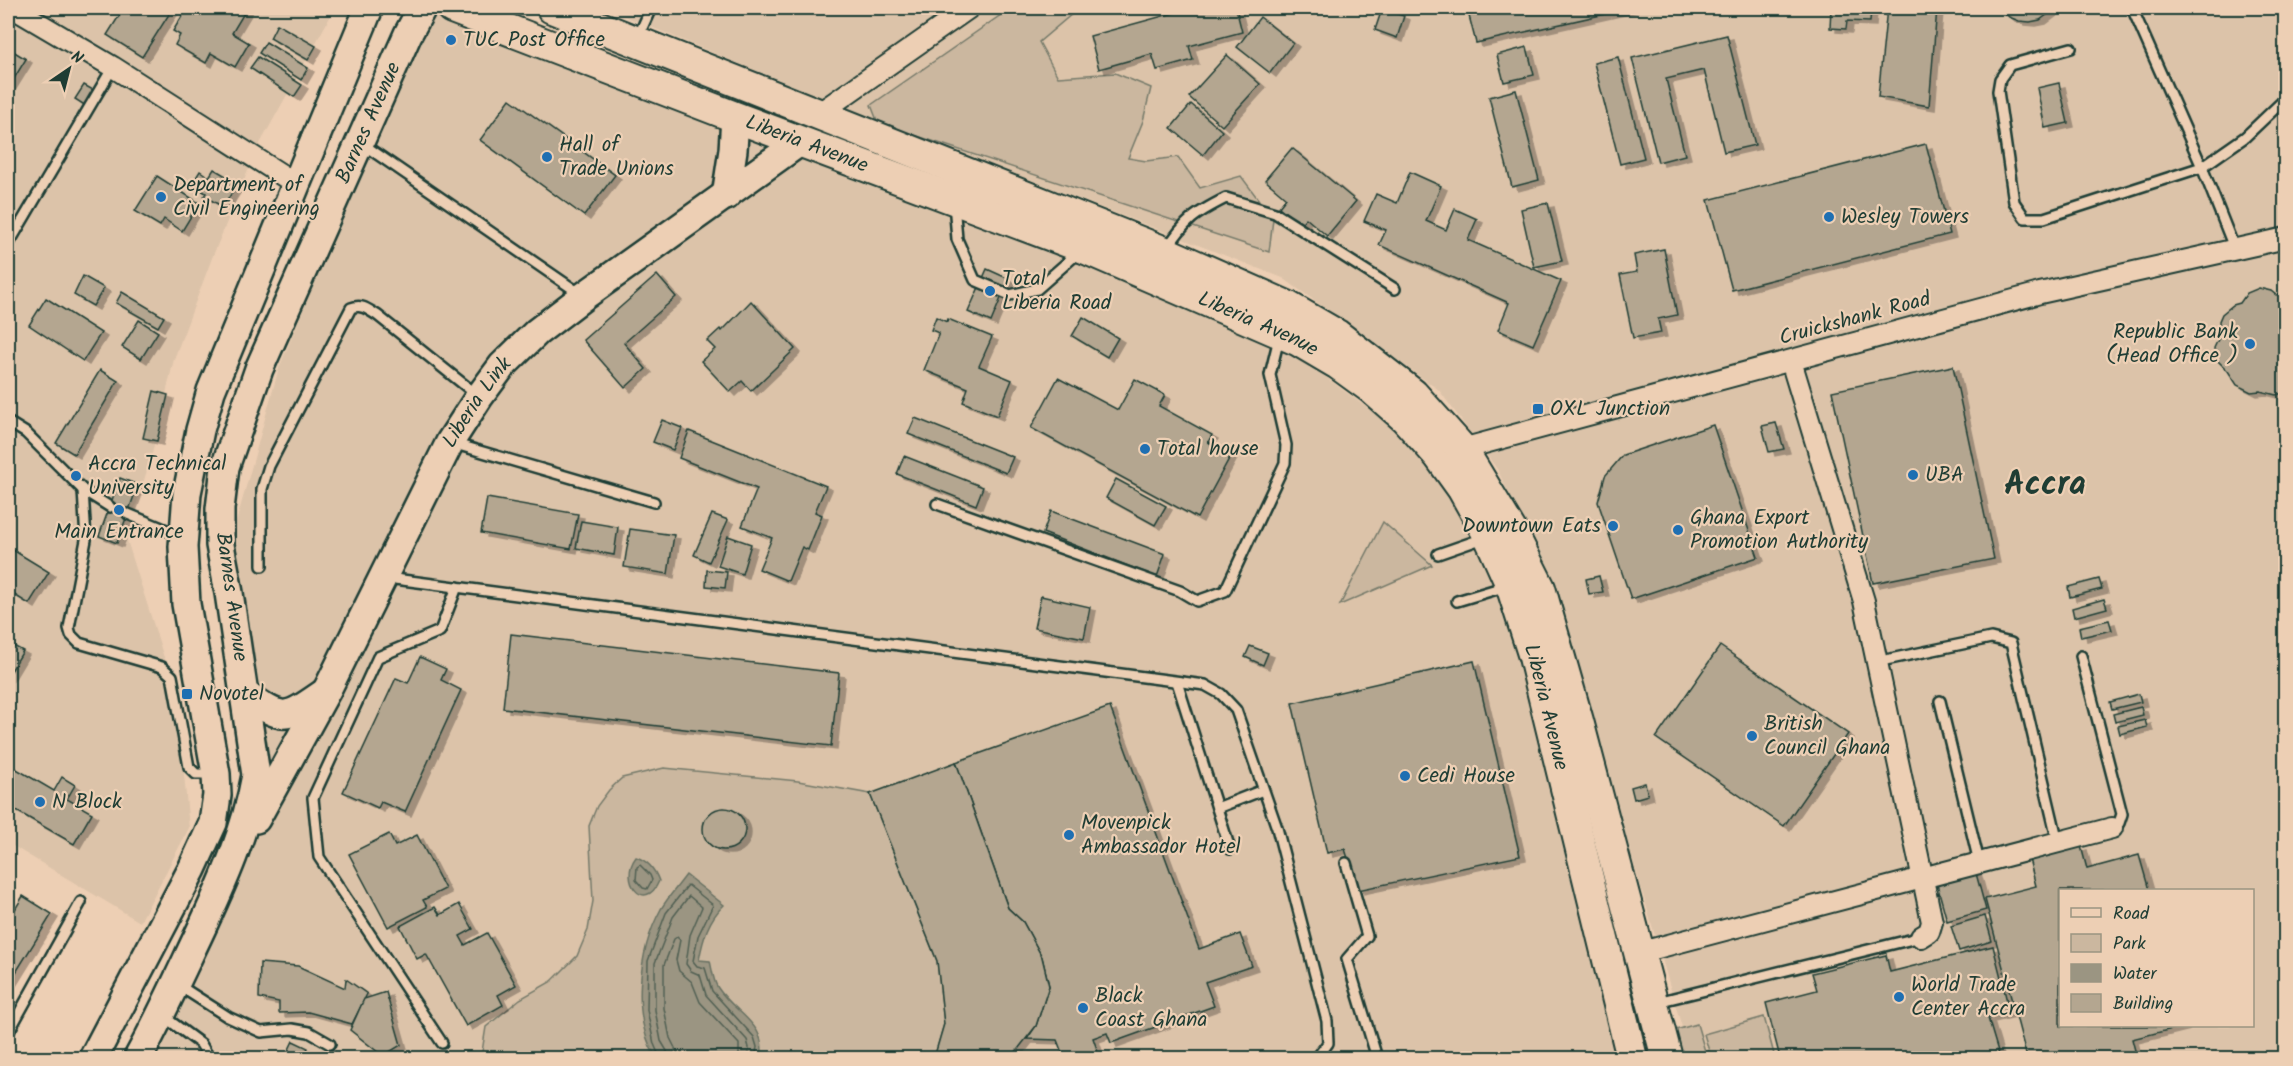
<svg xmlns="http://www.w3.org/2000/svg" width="2293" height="1066" font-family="Kalam,sans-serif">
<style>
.built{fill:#dcc3a9;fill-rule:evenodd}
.green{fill:#cbb79f;stroke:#757a6a;stroke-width:1.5}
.water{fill:#9b9582;stroke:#697263;stroke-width:1.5}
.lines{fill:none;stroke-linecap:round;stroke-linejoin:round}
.shore{stroke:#516053;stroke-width:1.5}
.building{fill:#b4a690;stroke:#1f3d34;stroke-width:1.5;filter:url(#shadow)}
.lane-casing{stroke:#1f3d34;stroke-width:14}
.street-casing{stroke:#1f3d34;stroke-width:24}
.secondary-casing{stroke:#1f3d34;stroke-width:32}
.primary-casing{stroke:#1f3d34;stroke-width:34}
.lane{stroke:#edcfb4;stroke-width:9}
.street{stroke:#edcfb4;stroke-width:20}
.secondary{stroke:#edcfb4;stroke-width:27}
.primary{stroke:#edcfb4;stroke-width:30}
.poi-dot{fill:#1f6fb2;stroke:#edcfb4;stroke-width:2}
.labels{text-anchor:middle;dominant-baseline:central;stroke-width:4.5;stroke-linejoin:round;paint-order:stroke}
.poi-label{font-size:21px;fill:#1f3d34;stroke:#edcfb4;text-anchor:start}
.street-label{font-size:21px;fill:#1f3d34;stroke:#edcfb4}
.town-label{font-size:33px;font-weight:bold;fill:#1f3d34;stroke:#edcfb4}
</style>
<defs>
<filter id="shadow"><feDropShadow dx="6" dy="4" stdDeviation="0" flood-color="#0004"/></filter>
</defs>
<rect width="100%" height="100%" fill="#edcfb4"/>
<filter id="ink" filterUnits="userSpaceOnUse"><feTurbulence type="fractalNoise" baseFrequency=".0167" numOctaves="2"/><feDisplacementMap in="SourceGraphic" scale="12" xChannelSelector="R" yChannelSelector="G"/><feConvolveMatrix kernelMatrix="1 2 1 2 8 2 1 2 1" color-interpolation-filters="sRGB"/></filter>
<g filter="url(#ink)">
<!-- built -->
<g class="built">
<polygon points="8,8 335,8 257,149 212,258 174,359 151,458 126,537 177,699 189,828 140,922 8,843"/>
<path d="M605 8H2285V1058H1691L1619 813 1558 592 1497 469 1439 390 1283 278 851 110ZM2060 890H2252V1026H2060Z"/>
<polygon points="428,9 700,117 1147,282 1296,355 1418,446 1490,560 1526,685 1596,956 1616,1058 145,1058 241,866 252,681 234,530 279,368"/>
</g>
<!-- green -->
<g class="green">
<polygon points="1011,8 1079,8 1039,42 1058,77 1115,73 1151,88 1143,121 1128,158 1146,161 1178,157 1200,188 1241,176 1273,219 1269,252 878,123 871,105"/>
<polygon points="1383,522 1432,565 1340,605"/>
<polygon points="664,768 798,781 870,794 937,961 944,1024 934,1058 481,1058 486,1027 520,999 552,981 577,956 588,930 593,901 589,826 597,806 609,790 622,778"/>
<polygon points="1764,1017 1775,1058 1711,1058 1704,1034"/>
<polygon points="1697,1024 1707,1058 1672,1058 1665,1033"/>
</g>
<!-- water -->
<g class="water">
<path d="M636 857C649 861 655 870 659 881 645 914 618 881 636 857Z"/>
<path d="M686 875 724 905C708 920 703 939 699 960L710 961C712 969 713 981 718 988 735 1014 768 1024 761 1058H656C631 1017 638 951 661 909 668 897 678 886 686 875Z"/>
</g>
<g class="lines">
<!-- shore -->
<g class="shore">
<polygon points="640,865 650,875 652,880 647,889 643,888 636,880 637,867"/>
<polyline points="660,1058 654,1044 647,1010 648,961 666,913 688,885 713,905 698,936 693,961 697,966 705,968 712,991 754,1037 757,1047 755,1058"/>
<polyline points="668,1058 667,1051 661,1041 655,1010 655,963 673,917 689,896 702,907 690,935 686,964 691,971 700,975 706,995 747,1040 749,1048 748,1058"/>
<polyline points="677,1058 675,1048 670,1038 664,1008 664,965 674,939 677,937 680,940 676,960 679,971 692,982 700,1002 739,1044 739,1058"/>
</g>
</g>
<!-- building -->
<g class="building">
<polygon points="124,8 173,8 142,57 107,35"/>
<polygon points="187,8 247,8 232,33 249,43 235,67 211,53 206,63 175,45 180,35 173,31"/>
<polygon points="1192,8 1236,8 1242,32 1189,46 1193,60 1157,70 1152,54 1099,69 1090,36"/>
<polygon points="1467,8 1632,8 1476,43"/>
<polygon points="1831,8 1871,8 1870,22 1847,21 1846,29 1830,28"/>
<polygon points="1887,8 1937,8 1929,106 1878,97"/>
<polygon points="2000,8 2056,8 2040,20 2030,22 2019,21 2009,17"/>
<polygon points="1382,9 1404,16 1397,38 1375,30"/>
<polygon points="1260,17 1293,43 1270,73 1237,47"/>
<polygon points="277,24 316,46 308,60 270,38"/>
<polygon points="1727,35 1755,145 1724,152 1704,70 1666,79 1685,155 1658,162 1632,58"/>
<polygon points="266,42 308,68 301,80 259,53"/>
<polygon points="1527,47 1534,75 1504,82 1497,55"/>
<polygon points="8,48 26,59 10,85 8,84"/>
<polygon points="1227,55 1260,84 1222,126 1189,97"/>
<polygon points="258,57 302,85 294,97 250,68"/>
<polygon points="1618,57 1644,158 1620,164 1594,63"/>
<polygon points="2059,83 2068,123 2045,128 2037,88"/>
<polygon points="84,85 95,91 86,106 75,99"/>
<polygon points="1516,90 1539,180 1512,187 1489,97"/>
<polygon points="510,99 615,175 584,216 480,140"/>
<polygon points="1191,104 1222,131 1203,155 1171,128"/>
<polygon points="1926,144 1950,234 1732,290 1708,200"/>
<polygon points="1292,148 1356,201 1327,236 1306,218 1301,225 1279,207 1286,198 1265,180"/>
<polygon points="214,169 238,183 223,207 204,196 206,193 192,184 200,171 209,177"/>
<polygon points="1410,172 1441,186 1426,221 1446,230 1455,209 1477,219 1468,240 1561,281 1533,345 1498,330 1509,303 1379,245 1386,230 1364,221 1376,194 1397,203"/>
<polygon points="157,176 199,203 182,231 164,219 160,226 135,211"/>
<polygon points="1548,203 1562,261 1534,267 1521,209"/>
<polygon points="1664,249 1677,315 1658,319 1661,333 1633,338 1620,275 1637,272 1634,255"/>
<polygon points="987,269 1009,279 991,322 968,312"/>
<polygon points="657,275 676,297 624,343 646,369 625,388 583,340"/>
<polygon points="83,276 104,288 93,306 74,295"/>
<polygon points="2259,288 2271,291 2276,295 2286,294 2286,392 2276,395 2260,391 2251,392 2237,385 2228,371 2218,361 2215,355 2214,348 2220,335 2219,321 2222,314 2233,305 2240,303 2247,293"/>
<polygon points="122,292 164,317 158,327 116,303"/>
<polygon points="46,298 101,333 83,361 29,325"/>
<polygon points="751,301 795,349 751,391 742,381 730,392 701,361 715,349 707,341 720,329 722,331"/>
<polygon points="936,317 947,322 948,319 992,337 979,366 1012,380 997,416 963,402 968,388 924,370 939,333 931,330"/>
<polygon points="1083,317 1118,338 1107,357 1072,336"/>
<polygon points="139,320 158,332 141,359 122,347"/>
<polygon points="1953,366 1994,559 1873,583 1832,391"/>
<polygon points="100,370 118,381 74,454 56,443"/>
<polygon points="1058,378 1118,410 1135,379 1165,395 1159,406 1212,435 1208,442 1231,455 1197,518 1031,428"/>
<polygon points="154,391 168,395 157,441 143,438"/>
<polygon points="915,418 1013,457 1006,473 908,434"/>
<polygon points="662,420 682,428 673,450 653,442"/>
<polygon points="1776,423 1784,449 1769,452 1762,426"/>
<polygon points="1713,425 1758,557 1631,599 1598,502 1605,476 1623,455"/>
<polygon points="689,431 826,486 815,512 822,515 808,550 802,547 788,581 759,569 772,538 742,526 757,489 679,458"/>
<polygon points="904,456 983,487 976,505 897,474"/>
<polygon points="120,478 138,485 117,543 99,536"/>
<polygon points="1116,479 1166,506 1155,525 1106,498"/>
<polygon points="487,498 578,514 571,549 481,533"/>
<polygon points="1051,511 1165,554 1157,577 1043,533"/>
<polygon points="712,514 728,520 709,562 694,555"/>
<polygon points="581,521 618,527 614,555 576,548"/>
<polygon points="630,529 674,535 668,574 624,567"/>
<polygon points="728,536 751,544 742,574 718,566"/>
<polygon points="8,547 49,572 29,604 8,591"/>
<polygon points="707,570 727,572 725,588 706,586"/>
<polygon points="1599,576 1603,592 1589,594 1586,579"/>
<polygon points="2099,579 2102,589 2070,597 2068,587"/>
<polygon points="1041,596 1090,607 1084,638 1034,628"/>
<polygon points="2104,599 2107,608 2074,617 2072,608"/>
<polygon points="2109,620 2112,630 2081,637 2079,627"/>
<polygon points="511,634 839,673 831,746 503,708"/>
<polygon points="8,643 23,651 8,676"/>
<polygon points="1250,646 1268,653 1263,665 1245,657"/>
<polygon points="1720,646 1848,734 1784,826 1656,738"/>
<polygon points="420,657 446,669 441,680 461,690 405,812 381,802 378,808 343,792 396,678 408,683"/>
<polygon points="1474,661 1520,856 1358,890 1345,849 1327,853 1292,703"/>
<polygon points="2139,694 2141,702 2112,709 2110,702"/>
<polygon points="1110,707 1199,949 1240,934 1252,966 1205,982 1214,1006 1111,1043 1107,1033 1093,1038 1100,1058 1064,1058 1057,1040 1027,1039 1036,1026 1049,986 1042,957 1023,922 1008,908 956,762"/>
<polygon points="2141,707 2143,715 2115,722 2113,714"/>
<polygon points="2145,720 2147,727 2120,734 2118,726"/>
<polygon points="956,762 1008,908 1023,922 1042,957 1049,986 1036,1026 1015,1053 1013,1058 934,1058 944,1024 937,961 870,794"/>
<polygon points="8,764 54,791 62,777 75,785 67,799 92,813 74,844 8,806"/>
<polygon points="1645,783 1648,795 1634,799 1631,787"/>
<circle cx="724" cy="829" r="21"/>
<polygon points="389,834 395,846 417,835 445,889 423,900 427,907 388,927 349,854"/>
<polygon points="2081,846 2087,869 2139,855 2149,890 2060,890 2060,1026 2184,1026 2132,1039 2137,1058 2081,1058 2080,1055 2067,1058 2027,1058 1985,899 2036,886 2029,859"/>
<polygon points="1974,866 1986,910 1947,921 1935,877"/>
<polygon points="23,896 52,914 10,982 8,981 8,921"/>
<polygon points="459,904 473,929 460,936 465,945 487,933 516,985 498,995 503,1005 466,1026 426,954 417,959 400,926 435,907 440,915"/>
<polygon points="1985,916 1992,941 1959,951 1951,926"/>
<polygon points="1993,946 2010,1013 1988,1018 2000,1058 1780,1058 1766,1003 1817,990 1812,973 1886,955 1890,972"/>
<polygon points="260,963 298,966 345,988 346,979 367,994 352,1024 308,1012 279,1013 279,1002 259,998"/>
<polygon points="386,992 401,1045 383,1056 350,1030 364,999"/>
<polygon points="293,1041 308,1048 303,1058 285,1058"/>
</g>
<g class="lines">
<!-- lane casing -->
<g class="lane-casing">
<g id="lane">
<polyline points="2132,8 2202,167 2235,250"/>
<polyline points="638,37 651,8"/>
<polyline points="2071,48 2010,65 2000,79 1998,91 2014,202 2025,218 2044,218 2202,167 2245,137 2286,98"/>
<polyline points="361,143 582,295"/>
<polyline points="954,203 957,239 975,280 1010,295 1037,289 1079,252"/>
<polyline points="8,245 113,67"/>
<path d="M1166 250C1185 220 1196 213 1226 198L1275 213 1395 289"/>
<polyline points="8,422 26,433 83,490 110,507"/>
<polyline points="452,443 654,502"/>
<polyline points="83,490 86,540 69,628 71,635 79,643 162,667 172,676 189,767 196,774 213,774"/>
<polyline points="937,504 1180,591 1197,601 1225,591 1285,463 1286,445 1270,375 1279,338"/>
<polyline points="128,514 181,536"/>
<polyline points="1438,554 1484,538"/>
<path d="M262 566V489L269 466 351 308C362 304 367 309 377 315L477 395"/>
<polyline points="387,578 1205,685 1221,694 1236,710 1277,828 1327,1021 1328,1043 1317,1058"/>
<polyline points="1457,601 1507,586"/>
<polyline points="2081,656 2122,814 2119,823 2112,828"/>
<polyline points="1876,662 1991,638 2011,643 2058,842"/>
<polyline points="1177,682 1230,849"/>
<polyline points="1940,701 1979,862"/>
<polyline points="1217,808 1263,790"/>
<polyline points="1346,863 1367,936 1347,959 1377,1058"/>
<polyline points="178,985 228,1017 261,1032 292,1029 309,1032 330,1044"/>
<polyline points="1657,1002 1921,937"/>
<polyline points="163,1016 201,1044 209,1058"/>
<polyline points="8,1033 81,902"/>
<polyline points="442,1043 319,857 313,798 378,657 440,631 457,587"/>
</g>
</g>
<!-- street casing -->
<g class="street-casing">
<g id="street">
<polyline points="13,8 113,67 296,184"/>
<polyline points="818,114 969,8"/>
<polyline points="1791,361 1864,601 1932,922 1929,932 1921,937"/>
<polyline points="1451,452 2040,293 2286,238"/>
<polyline points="1638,953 2112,828"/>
</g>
</g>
<!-- secondary casing -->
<g class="secondary-casing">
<g id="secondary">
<polyline points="726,196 733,150 735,117"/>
<path d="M245 694C284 722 285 720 324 693"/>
<path id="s1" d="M256 819 327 690 450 442 479 397 502 366 537 332 584 296 801 141"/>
<polyline points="93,1058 192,869 213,823 217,795 216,774 186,604 183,547 187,493 200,430 211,391 369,8"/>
<path id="s2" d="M138 1058C160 1018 179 976 199 934 223 883 246 832 256 775L229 593 220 545V509L225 467 259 369 408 34 422 8"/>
</g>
</g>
<!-- primary casing -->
<g class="primary-casing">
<g id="primary">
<path id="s3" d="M452 8 735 117 1084 248 1299 341 1338 364 1371 388 1405 418 1439 456 1462 488 1489 536 1511 585 1534 657 1632 1058"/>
<polyline points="552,8 1165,252 1287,306 1337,335 1413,394 1462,449 1511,530 1540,588 1578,721 1667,1058"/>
</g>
</g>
<!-- lane -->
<use href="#lane" class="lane"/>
<!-- street -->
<use href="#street" class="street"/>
<!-- secondary -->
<use href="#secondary" class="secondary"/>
<!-- primary -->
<use href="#primary" class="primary"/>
</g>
</g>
<!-- markers -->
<g class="poi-dot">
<circle cx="451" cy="40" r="6"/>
<circle cx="547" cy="157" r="6"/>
<circle cx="161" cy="197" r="6"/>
<circle cx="1829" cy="217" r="6"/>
<circle cx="990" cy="291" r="6"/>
<circle cx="2250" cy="344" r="6"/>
<rect x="1532" y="403" width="12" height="12" rx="3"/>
<circle cx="1145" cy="449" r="6"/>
<circle cx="1913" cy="475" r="6"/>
<circle cx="76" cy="476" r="6"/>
<circle cx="119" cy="510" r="6"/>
<circle cx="1613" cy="526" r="6"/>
<circle cx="1678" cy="530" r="6"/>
<rect x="181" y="688" width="12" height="12" rx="3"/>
<circle cx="1752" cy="736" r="6"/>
<circle cx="1405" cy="776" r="6"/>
<circle cx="40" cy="802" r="6"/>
<circle cx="1069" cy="835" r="6"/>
<circle cx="1899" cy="997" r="6"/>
<circle cx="1083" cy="1008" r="6"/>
</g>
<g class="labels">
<!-- poi labels -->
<g class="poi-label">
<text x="463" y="40">TUC Post Office</text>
<text x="559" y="145">Hall of<tspan x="559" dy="24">Trade Unions</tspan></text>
<text x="173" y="185">Department of<tspan x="173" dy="24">Civil Engineering</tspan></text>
<text x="1841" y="217">Wesley Towers</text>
<text x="1002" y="279">Total<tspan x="1002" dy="24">Liberia Road</tspan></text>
<text x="2238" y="332" text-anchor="end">Republic Bank<tspan x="2238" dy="24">(Head Office )</tspan></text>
<text x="1550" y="409">OXL Junction</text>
<text x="1157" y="449">Total house</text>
<text x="88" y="464">Accra Technical<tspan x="88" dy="24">University</tspan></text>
<text x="1925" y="475">UBA</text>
<text x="1690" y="518">Ghana Export<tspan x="1690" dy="24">Promotion Authority</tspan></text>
<text x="1601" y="526" text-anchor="end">Downtown Eats</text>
<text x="119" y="532" text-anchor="middle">Main Entrance</text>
<text x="199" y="694">Novotel</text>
<text x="1764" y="724">British<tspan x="1764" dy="24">Council Ghana</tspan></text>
<text x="1417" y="776">Cedi House</text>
<text x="52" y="802">N Block</text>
<text x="1081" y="823">Movenpick<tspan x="1081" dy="24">Ambassador Hotel</tspan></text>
<text x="1911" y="985">World Trade<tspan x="1911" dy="24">Center Accra</tspan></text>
<text x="1095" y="996">Black<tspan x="1095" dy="24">Coast Ghana</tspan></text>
</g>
<!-- street labels -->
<g class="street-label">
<text stroke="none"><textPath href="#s2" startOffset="992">Barnes Avenue</textPath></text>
<text stroke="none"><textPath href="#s3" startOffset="380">Liberia Avenue</textPath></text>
<text transform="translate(1855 319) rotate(-15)">Cruickshank Road</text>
<text stroke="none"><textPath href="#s3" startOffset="866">Liberia Avenue</textPath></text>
<text stroke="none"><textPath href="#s1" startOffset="472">Liberia Link</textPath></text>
<text transform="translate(231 597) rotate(82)">Barnes Avenue</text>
<text stroke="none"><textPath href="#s3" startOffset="1368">Liberia Avenue</textPath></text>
</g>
<!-- town labels -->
<g class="town-label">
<text x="2045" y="485">Accra</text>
</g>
</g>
<!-- margin -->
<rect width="2293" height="1066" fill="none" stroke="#edcfb4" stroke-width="30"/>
<rect x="15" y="15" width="2263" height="1036" fill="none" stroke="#1f3d34" stroke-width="2" filter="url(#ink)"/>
<!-- legend -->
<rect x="2059" y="889" width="195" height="138" fill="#edcfb4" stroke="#9b9581" stroke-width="1.5"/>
<rect x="2071" y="908" width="30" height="9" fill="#edcfb4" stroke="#9b9581" stroke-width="1.5"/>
<text x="2113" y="919" font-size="18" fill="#1f3d34">Road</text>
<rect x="2071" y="934" width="30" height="18" fill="#cbb79f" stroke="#9b9581" stroke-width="1.5"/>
<text x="2113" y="949" font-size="18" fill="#1f3d34">Park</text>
<rect x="2071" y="964" width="30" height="18" fill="#9b9582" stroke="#9b9581" stroke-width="1.5"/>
<text x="2113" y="979" font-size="18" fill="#1f3d34">Water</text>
<rect x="2071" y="994" width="30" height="18" fill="#b4a690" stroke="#9b9581" stroke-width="1.5"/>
<text x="2113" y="1009" font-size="18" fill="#1f3d34">Building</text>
<!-- north arrow -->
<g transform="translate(69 69) rotate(35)" stroke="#edcfb4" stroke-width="4.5" paint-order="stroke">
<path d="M0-4.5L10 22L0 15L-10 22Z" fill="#1f3d34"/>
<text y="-9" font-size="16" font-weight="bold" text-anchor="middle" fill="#1f3d34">N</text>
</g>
</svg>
